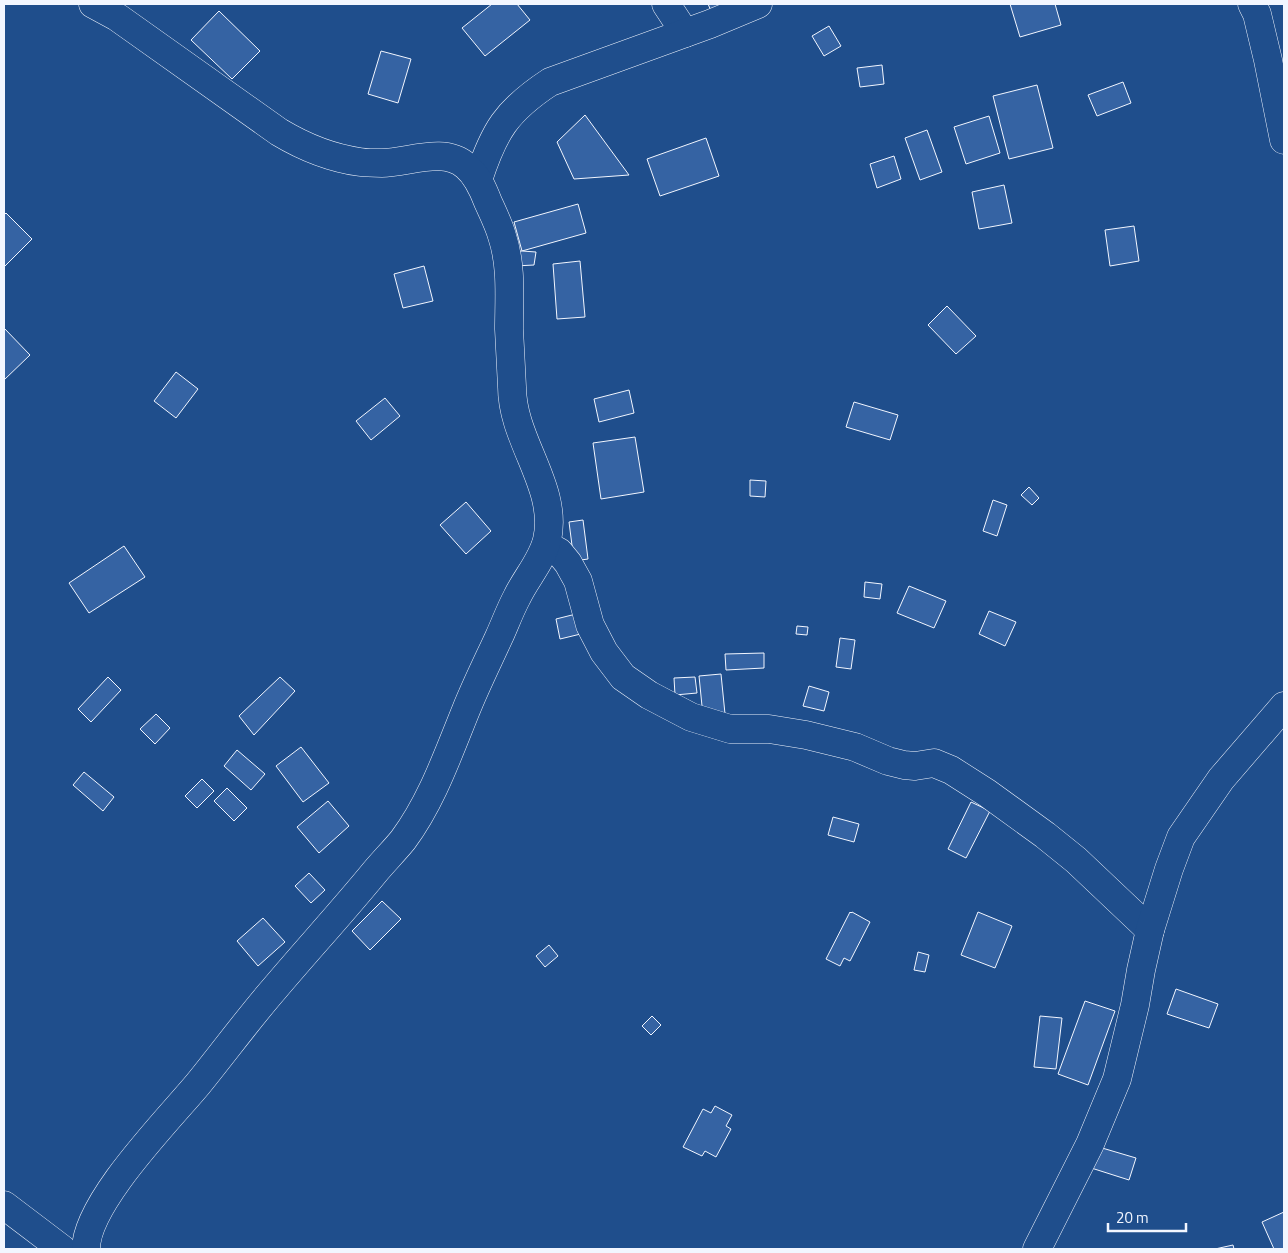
<svg xmlns="http://www.w3.org/2000/svg" width="1288" height="1253" font-family="'Titillium Web',sans-serif">
<style>
.building{fill:#3563a3;stroke:#f2f6ff}
.lines{fill:none;stroke-linecap:round;stroke-linejoin:round}
.minor-casing{stroke:#f2f6ff;stroke-width:29}
.minor{stroke:#1f4e8c;stroke-width:28}
</style>
<rect width="100%" height="100%" fill="#1f4e8c"/>
<!-- building -->
<g class="building">
<polygon points="492,4 517,4 530,20 485,56 462,28"/>
<polygon points="708,4 731,4 712,13"/>
<polygon points="1010,4 1055,4 1061,25 1020,37"/>
<polygon points="219,11 260,51 232,79 191,40"/>
<polygon points="829,26 841,46 824,56 812,36"/>
<polygon points="381,51 411,59 398,103 368,94"/>
<polygon points="882,65 884,84 860,87 857,68"/>
<polygon points="1123,82 1131,103 1097,116 1088,95"/>
<polygon points="1037,85 1053,148 1009,159 993,96"/>
<polygon points="585,115 629,175 574,179 557,142"/>
<polygon points="989,116 1000,153 966,164 954,127"/>
<polygon points="927,130 942,172 920,180 905,138"/>
<polygon points="706,138 719,176 660,196 647,159"/>
<polygon points="894,156 901,179 877,188 870,164"/>
<polygon points="1004,185 1012,223 979,229 972,192"/>
<polygon points="578,204 586,233 522,251 514,222"/>
<polygon points="6,213 32,239 4,267 4,215"/>
<polygon points="1134,226 1139,261 1110,266 1105,230"/>
<polygon points="522,251 536,252 534,265 515,266 513,252"/>
<polygon points="580,261 585,317 557,319 553,264"/>
<polygon points="424,266 433,301 403,308 394,274"/>
<polygon points="947,306 976,336 956,354 928,325"/>
<polygon points="4,328 30,355 4,380"/>
<polygon points="176,372 198,389 176,418 154,401"/>
<polygon points="629,390 634,413 599,422 594,399"/>
<polygon points="385,398 400,416 371,440 356,421"/>
<polygon points="854,402 898,415 890,440 846,427"/>
<polygon points="635,437 644,492 601,499 593,443"/>
<polygon points="750,480 766,481 765,497 750,496"/>
<polygon points="1029,487 1039,498 1032,505 1021,495"/>
<polygon points="993,500 1007,505 997,536 983,531"/>
<polygon points="466,502 491,531 466,554 440,525"/>
<polygon points="583,520 588,559 574,561 569,522"/>
<polygon points="124,546 145,577 89,613 69,583"/>
<polygon points="865,582 882,584 880,599 864,597"/>
<polygon points="909,586 946,601 934,628 897,613"/>
<polygon points="989,611 1016,622 1005,646 979,634"/>
<polygon points="584,612 589,632 560,639 556,619"/>
<polygon points="797,626 808,627 807,635 796,634"/>
<polygon points="840,638 855,640 851,669 836,667"/>
<polygon points="764,653 764,668 726,670 725,654"/>
<polygon points="721,674 725,714 703,716 699,676"/>
<polygon points="108,677 121,690 91,722 78,709"/>
<polygon points="280,677 295,691 254,735 239,716"/>
<polygon points="695,677 697,693 675,695 674,678"/>
<polygon points="809,686 829,692 824,711 803,706"/>
<polygon points="156,714 170,728 155,744 140,729"/>
<polygon points="301,747 329,783 303,802 276,766"/>
<polygon points="237,750 265,774 251,790 224,766"/>
<polygon points="84,772 114,797 103,811 73,785"/>
<polygon points="202,779 214,791 197,808 185,796"/>
<polygon points="227,788 247,808 234,821 214,801"/>
<polygon points="328,801 349,826 319,853 297,827"/>
<polygon points="971,802 990,811 966,858 948,849"/>
<polygon points="833,817 859,824 854,842 828,835"/>
<polygon points="309,873 325,890 311,903 295,886"/>
<polygon points="382,901 401,919 370,950 352,931"/>
<polygon points="850,912 851,913 852,912 870,922 850,961 844,958 840,966 826,959"/>
<polygon points="978,912 1012,926 995,968 961,955"/>
<polygon points="263,918 285,942 258,966 237,941"/>
<polygon points="549,945 558,956 545,967 536,956"/>
<polygon points="918,952 929,955 925,972 914,970"/>
<polygon points="1176,989 1218,1004 1209,1028 1167,1014"/>
<polygon points="1085,1001 1115,1011 1088,1085 1058,1074"/>
<polygon points="652,1016 661,1025 651,1035 642,1026"/>
<polygon points="1040,1016 1062,1018 1056,1069 1034,1067"/>
<polygon points="715,1106 732,1115 726,1126 731,1129 716,1157 705,1151 702,1156 683,1147 703,1109 711,1113"/>
<polygon points="1092,1145 1136,1158 1129,1180 1085,1166"/>
<polygon points="1284,1212 1284,1249 1274,1249 1262,1222"/>
<polygon points="1233,1245 1234,1249 1215,1249"/>
</g>
<g class="lines">
<!-- minor casing -->
<g class="minor-casing">
<g id="minor">
<polyline points="666,4 685,33"/>
<polyline points="1252,4 1257,14 1268,60 1284,140"/>
<path d="M478 180C494 131 506 111 550 82L710 24 758 4"/>
<polyline points="546,545 559,552 568,563 578,581 590,625 604,652 623,677 649,695 691,717 730,729 769,729 806,735 855,747 888,761 904,765 915,766 934,763 951,770 987,793 1045,835 1076,860 1150,930"/>
<polyline points="4,1205 62,1249"/>
<path d="M86 1249C86 1203 168 1120 198 1084 224 1052 248 1019 275 988 308 949 342 912 374 873 384 861 394 851 403 840 432 801 448 754 466 710 476 685 488 661 499 637 505 624 510 610 517 597 526 578 542 561 547 540 559 487 512 441 512 387 511 368 510 349 509 329 509 298 512 266 502 236 499 225 493 213 488 202 483 189 477 175 466 166 444 146 408 163 382 163 375 163 367 163 360 162 331 158 304 147 279 132L117 17 93 4"/>
<polyline points="1037,1249 1090,1144 1117,1079 1135,1005 1141,970 1150,930 1169,869 1181,837 1221,779 1284,706"/>
</g>
</g>
<!-- minor -->
<use href="#minor" class="minor"/>
</g>
<!-- border -->
<rect width="1288" height="1253" fill="none" stroke="#f2f6ff" stroke-width="10"/>
<!-- scale -->
<path d="M1108 1223v8h78v-8" fill="none" stroke="#f2f6ff" stroke-width="2.5"/>
<text x="1116" y="1223" font-size="15" fill="#f2f6ff" stroke="#1f4e8c" stroke-width="4" paint-order="stroke">20 m</text>
</svg>
